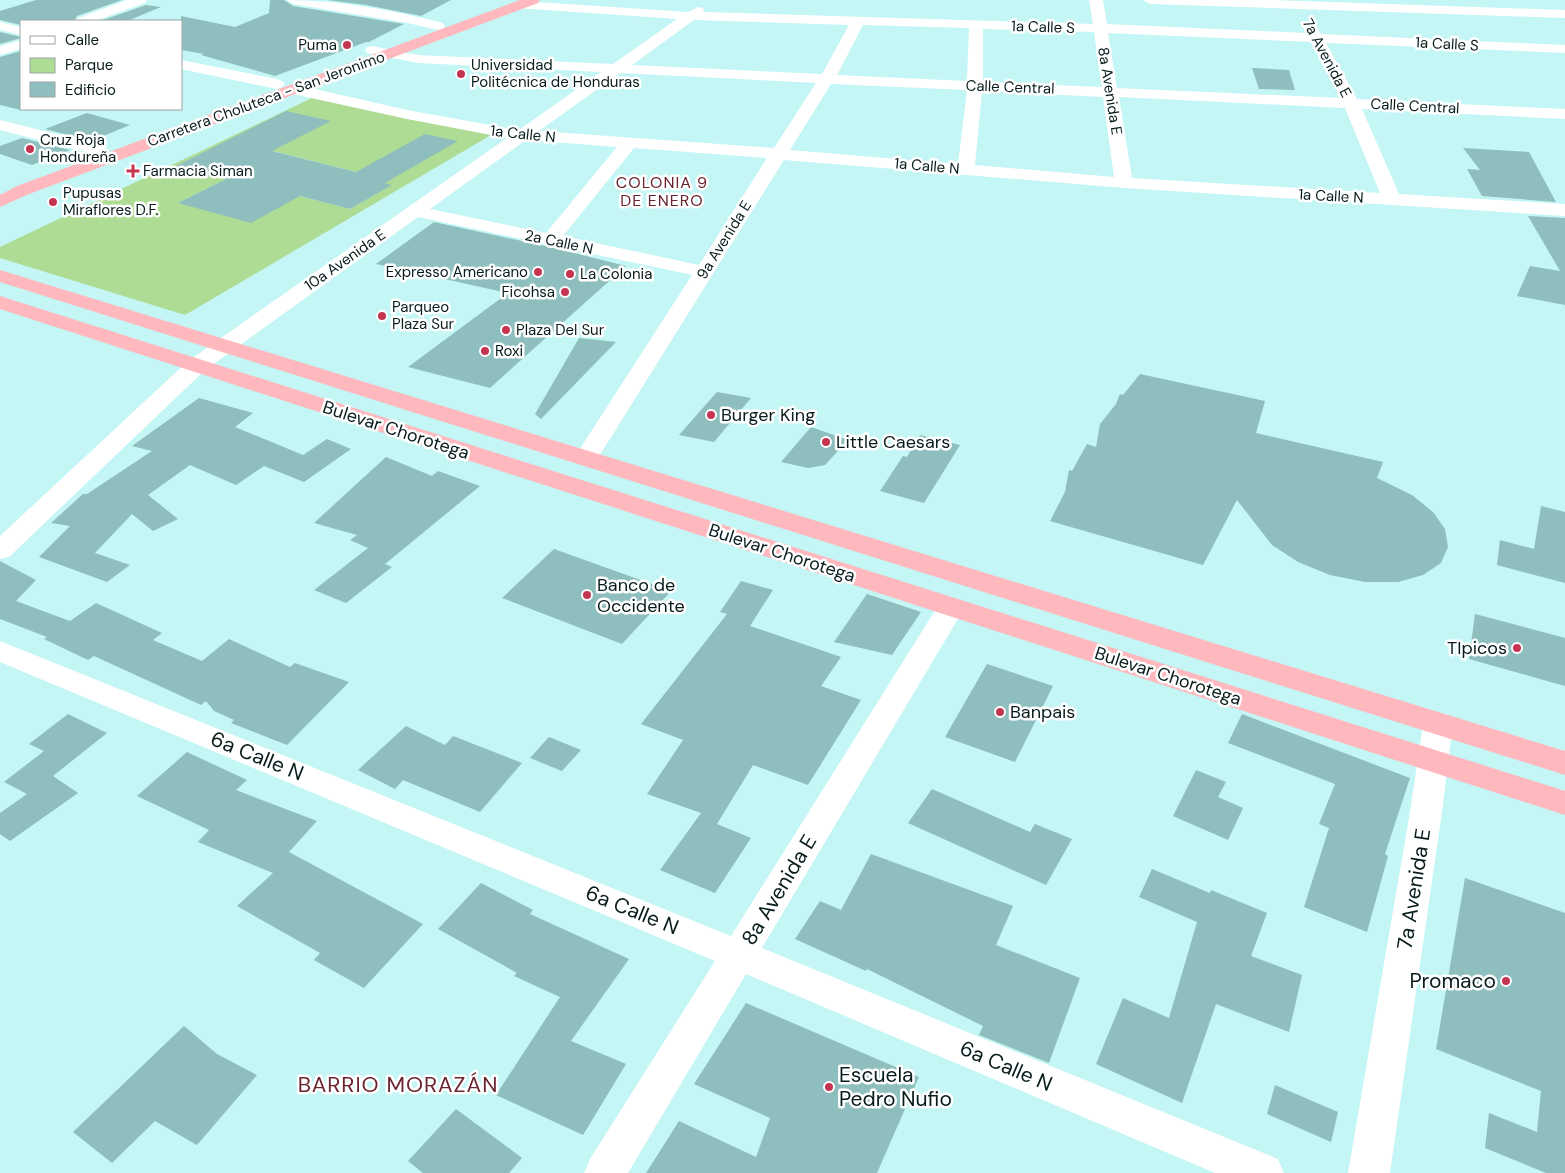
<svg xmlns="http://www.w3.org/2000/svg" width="1565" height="1173" font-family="'DM Sans',sans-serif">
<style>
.green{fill:#afdc94;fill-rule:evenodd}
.building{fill:#8ebebd}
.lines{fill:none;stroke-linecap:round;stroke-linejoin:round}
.minor{fill:#fff;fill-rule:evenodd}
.trunk{fill:#feb8be;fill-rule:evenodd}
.poi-dot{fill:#c53552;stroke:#fff;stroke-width:2}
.labels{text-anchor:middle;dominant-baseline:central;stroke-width:5;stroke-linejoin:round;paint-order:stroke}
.far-street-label{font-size:15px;fill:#081c1c;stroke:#fff}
.far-poi-label{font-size:15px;fill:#081c1c;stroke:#fff;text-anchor:start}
.far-neighbourhood-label{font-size:16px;letter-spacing:1px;fill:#6b2530;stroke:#fff}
.poi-label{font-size:18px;fill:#081c1c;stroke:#fff;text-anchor:start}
.street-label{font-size:18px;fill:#081c1c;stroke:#fff}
.near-street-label{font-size:21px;fill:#081c1c;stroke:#fff}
.near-poi-label{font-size:21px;fill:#081c1c;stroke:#fff;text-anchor:end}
.near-neighbourhood-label{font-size:22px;letter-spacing:1px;fill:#6b2530;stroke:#fff}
</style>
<rect width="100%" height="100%" fill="#c3f6f4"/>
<!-- green -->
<path class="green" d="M314 97 491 135 185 315 0 258V247ZM220 145 277 152 364 174 360 177 391 185 350 209 300 196 178 203 226 179 176 166Z"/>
<!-- building -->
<g class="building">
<polygon points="36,0 122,0 77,16 74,21 21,21 21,25 0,20 0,11"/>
<polygon points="270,0 284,0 293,6 404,24 369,42 366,42 275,76 201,55 204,54 181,50 181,16 235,27 269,13"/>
<polygon points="327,0 451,0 421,16 366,5"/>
<polygon points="146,5 161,7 127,21 100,21"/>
<polygon points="0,32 21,37 21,38 0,44"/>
<polygon points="21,51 21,110 0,105 0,57"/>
<polygon points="1252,68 1289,70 1295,90 1259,89"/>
<polygon points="286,111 331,121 272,151 356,172 425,134 458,141 385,183 392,185 350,209 300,196 251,223 178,203 226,179 176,166"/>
<polygon points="87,113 130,125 91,141 45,129"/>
<polygon points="22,138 70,150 32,165 0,154 0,146"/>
<polygon points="1463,148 1529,152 1556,202 1482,196 1467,169 1480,170"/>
<polygon points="1528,216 1565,218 1565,305 1517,296 1530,266 1560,271"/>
<polygon points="434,222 550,247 626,266 490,388 408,367 508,293 376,264"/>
<polygon points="579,338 616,342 541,419 535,414"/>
<polygon points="1140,374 1265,401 1256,433 1383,462 1377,478 1412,495 1433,512 1445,529 1448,547 1441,563 1423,575 1398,582 1365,582 1330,575 1298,562 1272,545 1237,500 1203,565 1050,521 1065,492 1069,470 1072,471 1087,444 1096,447 1100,424 1116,404 1120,394 1123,395"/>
<polygon points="717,392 751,398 714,442 679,435"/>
<polygon points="199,398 253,413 235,427 303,455 327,439 351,449 304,482 264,466 236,485 190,465 148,495 178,519 153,531 132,514 95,553 130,565 107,582 39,557 70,526 51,523 83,494 87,494 152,451 132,446"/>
<polygon points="811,427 848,440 825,465 808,468 781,462"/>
<polygon points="920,435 960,445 924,503 880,491 903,456 907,457"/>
<polygon points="386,457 432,476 438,471 480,486 385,564 392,567 346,603 314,590 368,548 350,540 357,535 314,523"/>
<polygon points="1541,506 1565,512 1565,583 1497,565 1500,540 1534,549"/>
<polygon points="554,549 671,591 622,644 502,598"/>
<polygon points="0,561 36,580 16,601 70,621 96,603 162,633 153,640 202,661 229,639 290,667 295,663 349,682 287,745 231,723 234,720 214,711 206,701 201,705 94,656 88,660 44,639 47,637 0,619"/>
<polygon points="741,581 773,590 750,626 841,657 821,686 861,700 808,785 753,765 717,824 751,838 715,893 660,870 701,813 647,794 683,740 641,724 727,614 720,612"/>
<polygon points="867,594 921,612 892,655 834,642"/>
<polygon points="1475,614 1565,638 1565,686 1469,659"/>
<polygon points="987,664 1053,686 1015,762 945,737"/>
<polygon points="68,714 107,733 53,776 78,793 10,841 0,834 0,813 27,794 4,782 44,751 29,744"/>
<polygon points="1242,714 1410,778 1385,854 1388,856 1367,932 1304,907 1329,828 1319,824 1335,784 1228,743"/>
<polygon points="406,726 445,745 453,736 522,763 480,812 403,780 395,789 358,770"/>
<polygon points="549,737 581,750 562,771 530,758"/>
<polygon points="187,752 247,780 236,790 317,821 289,852 423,924 364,988 314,960 320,953 237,906 273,873 198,842 209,830 137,796"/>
<polygon points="1196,770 1226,782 1218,797 1243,808 1228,840 1173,816"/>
<polygon points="932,789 1030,832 1035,824 1072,839 1046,885 908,823"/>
<polygon points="871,854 1013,906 996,945 1080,978 1049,1063 979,1035 983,1026 867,969 866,971 795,939 820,901 841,910"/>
<polygon points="1152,869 1210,893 1211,890 1267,913 1251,956 1302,975 1289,1032 1216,1004 1182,1103 1096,1064 1123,998 1169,1018 1197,922 1139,897"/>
<polygon points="1465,878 1565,913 1565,1173 1546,1173 1485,1148 1489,1113 1537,1132 1541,1091 1436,1049"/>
<polygon points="481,883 533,910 530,914 629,959 571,1041 626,1064 583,1135 496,1095 560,997 514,976 517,973 438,929"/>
<polygon points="746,1003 919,1077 877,1173 646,1173 679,1121 756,1157 770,1118 694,1084"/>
<polygon points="184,1026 217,1054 257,1075 197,1145 155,1121 112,1163 73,1132"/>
<polygon points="1275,1085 1338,1112 1331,1142 1267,1114"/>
<polygon points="456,1109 522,1158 509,1173 423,1173 408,1161"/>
</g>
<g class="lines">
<!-- minor -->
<g class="minor">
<polygon points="127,0 147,0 145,3 95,21 76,21 78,18"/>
<path d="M286 0C339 0 392 10 443 23L445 26 443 29 438 30 408 23 293 4Z"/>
<path d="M1089 0H1103L1107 24 1306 33 1302 25 1304 22H1314L1321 34 1565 45V53L1326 43 1357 99 1565 109V119L1362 109 1399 194 1565 204V216L1124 188 784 160 598 458 595 463 586 465 577 463 574 458 692 275 418 217 204 371 9 557 0 559V536L188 361 507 138 407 119 293 94 287 92 285 89 287 86 293 84 407 110 519 130 601 72 418 63 367 53 365 50 367 47 372 46 418 55 613 64 677 19 516 8 514 5 516 2 521 1 688 12 698 7 703 8 704 12 1093 24ZM694 20 849 25 822 74 632 65ZM863 25 969 28 967 81 837 75ZM983 29 1094 32 1102 87 983 82ZM1108 33 1311 42 1341 98 1117 88ZM620 73 816 83 774 148 539 131ZM831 84 967 90 958 164 790 150ZM982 91 1103 97 1114 177 975 165ZM1119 97 1345 108 1380 193 1132 178ZM526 140 617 147 546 233 430 209ZM634 148 767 158 699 265 563 236Z"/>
<polygon points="1143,0 1271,0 1565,10 1565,18 1150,4"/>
<polygon points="0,22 21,27 21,35 0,30"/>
<polygon points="21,40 21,49 0,55 0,46"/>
<polygon points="181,60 277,79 282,81 285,84 282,87 277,89 181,69"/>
<polygon points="0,120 104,146 107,150 104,154 98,155 0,130"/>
<polygon points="951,598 961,601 965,607 762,948 1278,1159 1284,1173 1215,1173 746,974 628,1173 584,1173 590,1159 715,961 0,662 0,641 731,936 941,601"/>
<polygon points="1438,713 1449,716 1453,724 1442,812 1390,1173 1348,1173 1410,812 1423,724 1427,716"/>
</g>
<!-- trunk -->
<g class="trunk">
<polygon points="520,0 540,0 538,3 29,194 0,207 0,195 17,186"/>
<polygon points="0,270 1565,751 1565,775 0,282"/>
<polygon points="0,296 1565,791 1565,815 0,309"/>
</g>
</g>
<!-- markers -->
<g class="poi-dot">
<circle cx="347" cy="45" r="5"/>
<circle cx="461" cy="74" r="5"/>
<circle cx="30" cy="149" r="5"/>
<path d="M130.5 163.5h5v5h5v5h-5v5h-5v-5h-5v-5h5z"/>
<circle cx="53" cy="202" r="5"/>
<circle cx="538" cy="272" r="5"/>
<circle cx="570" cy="274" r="5"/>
<circle cx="565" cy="292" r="5"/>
<circle cx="382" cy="316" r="5"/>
<circle cx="506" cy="330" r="5"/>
<circle cx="485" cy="351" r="5"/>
<circle cx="711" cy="415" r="5"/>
<circle cx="826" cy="442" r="5"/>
<circle cx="587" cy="595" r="5"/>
<circle cx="1517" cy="648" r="5"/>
<circle cx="1000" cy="712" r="5"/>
<circle cx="1506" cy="981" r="5"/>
<circle cx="829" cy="1087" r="5"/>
</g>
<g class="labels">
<!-- far-street labels -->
<g class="far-street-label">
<text transform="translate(1043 27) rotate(2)">1a Calle S</text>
<text transform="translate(1447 44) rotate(3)">1a Calle S</text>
<text transform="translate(1327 58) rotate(62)">7a Avenida E</text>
<text transform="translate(1010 87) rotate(2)">Calle Central</text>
<text transform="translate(1110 91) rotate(81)">8a Avenida E</text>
<text transform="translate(266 99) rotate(-20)">Carretera Choluteca - San Jeronimo</text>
<text transform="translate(1415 106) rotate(3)">Calle Central</text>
<text transform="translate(523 134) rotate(6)">1a Calle N</text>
<text transform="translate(927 166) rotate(5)">1a Calle N</text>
<text transform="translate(1331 196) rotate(3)">1a Calle N</text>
<text transform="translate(724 240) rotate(-58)">9a Avenida E</text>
<text transform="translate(559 242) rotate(12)">2a Calle N</text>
<text transform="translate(345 260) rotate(-35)">10a Avenida E</text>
</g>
<!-- far-poi labels -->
<g class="far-poi-label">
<text x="337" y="45" text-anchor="end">Puma</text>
<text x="471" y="65">Universidad<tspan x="471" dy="17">Politécnica de Honduras</tspan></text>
<text x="40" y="140">Cruz Roja<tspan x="40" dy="17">Hondureña</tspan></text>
<text x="143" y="171">Farmacia Siman</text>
<text x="63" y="193">Pupusas<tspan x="63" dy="17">Miraflores D.F.</tspan></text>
<text x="528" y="272" text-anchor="end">Expresso Americano</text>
<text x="580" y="274">La Colonia</text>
<text x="555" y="292" text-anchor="end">Ficohsa</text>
<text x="392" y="307">Parqueo<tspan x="392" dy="17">Plaza Sur</tspan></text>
<text x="516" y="330">Plaza Del Sur</text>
<text x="495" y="351">Roxi</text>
</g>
<!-- far-neighbourhood labels -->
<g class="far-neighbourhood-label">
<text x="662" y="182">COLONIA 9<tspan x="662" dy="18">DE ENERO</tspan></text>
</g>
<!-- poi labels -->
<g class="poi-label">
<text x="721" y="415">Burger King</text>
<text x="836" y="442">Little Caesars</text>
<text x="597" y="585">Banco de<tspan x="597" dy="21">Occidente</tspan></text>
<text x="1507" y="648" text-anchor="end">TIpicos</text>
<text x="1010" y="712">Banpais</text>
</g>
<!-- street labels -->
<g class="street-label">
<text transform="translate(396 430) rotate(18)">Bulevar Chorotega</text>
<text transform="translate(782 553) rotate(18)">Bulevar Chorotega</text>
<text transform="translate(1168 676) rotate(18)">Bulevar Chorotega</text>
</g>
<!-- near-street labels -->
<g class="near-street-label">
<text transform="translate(257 756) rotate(22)">6a Calle N</text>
<text transform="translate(1414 889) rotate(-81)">7a Avenida E</text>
<text transform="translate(779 890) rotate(-59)">8a Avenida E</text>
<text transform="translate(632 910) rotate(22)">6a Calle N</text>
<text transform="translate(1006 1066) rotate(23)">6a Calle N</text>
</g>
<!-- near-poi labels -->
<g class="near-poi-label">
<text x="1496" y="981">Promaco</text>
<text x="839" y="1075" text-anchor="start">Escuela<tspan x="839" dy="24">Pedro Nufio</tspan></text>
</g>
<!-- near-neighbourhood labels -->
<g class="near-neighbourhood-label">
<text x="398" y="1084">BARRIO MORAZÁN</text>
</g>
</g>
<!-- legend -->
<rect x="20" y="20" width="162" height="90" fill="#ffffff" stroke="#9ca4a4"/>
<rect x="30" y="36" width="25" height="8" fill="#ffffff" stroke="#9ca4a4"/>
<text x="65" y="45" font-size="15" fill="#081c1c">Calle</text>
<rect x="30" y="58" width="25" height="15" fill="#afdc94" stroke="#9ca4a4"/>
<text x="65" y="70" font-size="15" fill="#081c1c">Parque</text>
<rect x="30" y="82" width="25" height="15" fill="#8ebebd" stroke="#9ca4a4"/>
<text x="65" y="95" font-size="15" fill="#081c1c">Edificio</text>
</svg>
